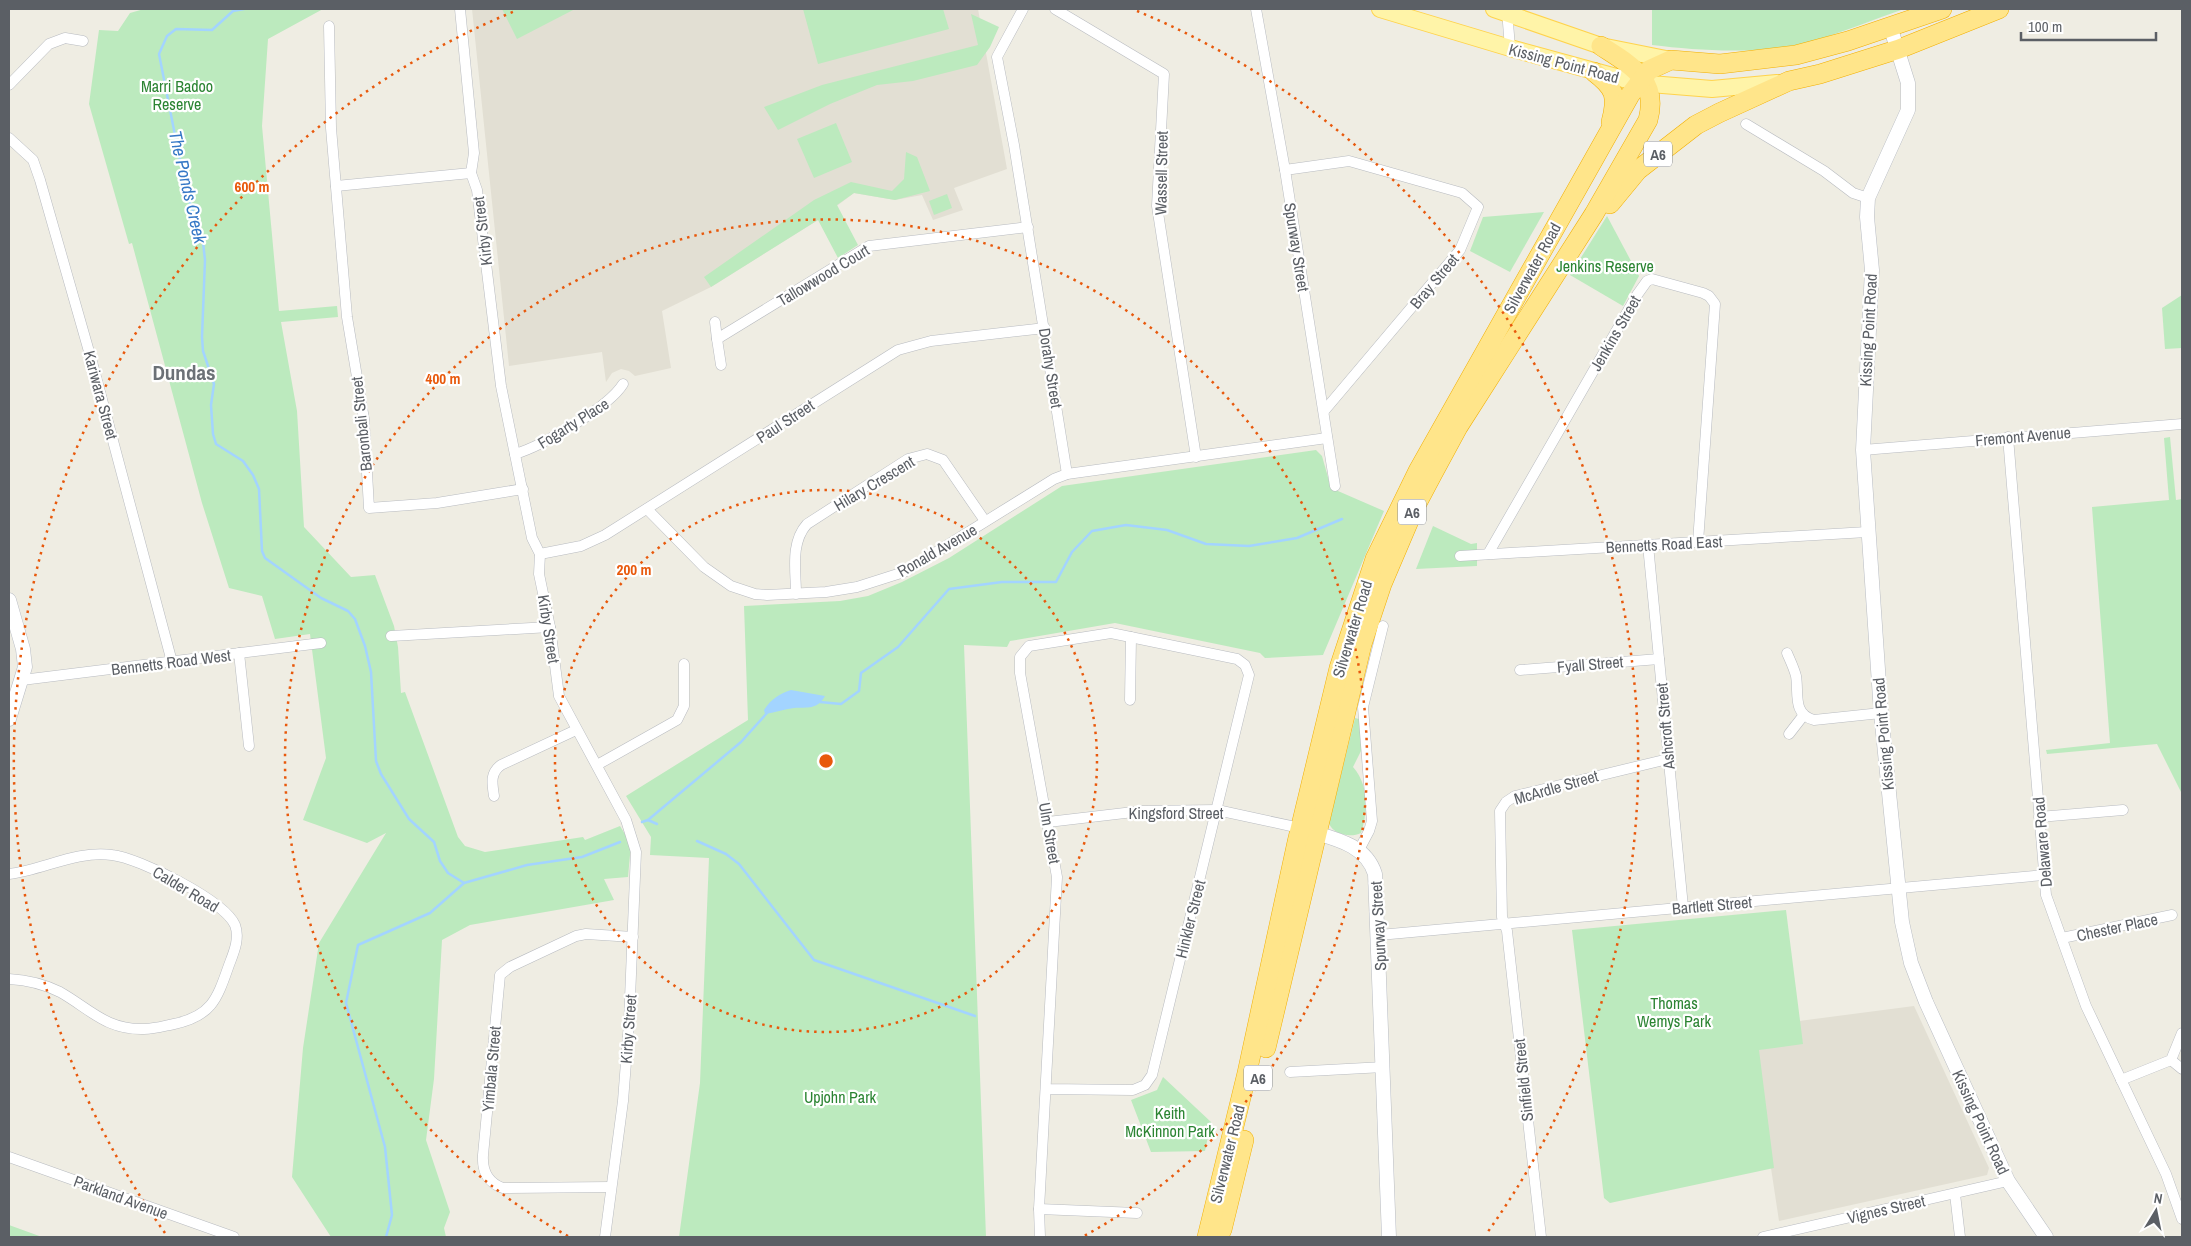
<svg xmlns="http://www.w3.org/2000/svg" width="2191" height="1246" font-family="'Archivo Narrow',sans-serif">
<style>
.education{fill:#e2dfd3}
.green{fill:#bceabe}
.water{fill:#a3d4ff}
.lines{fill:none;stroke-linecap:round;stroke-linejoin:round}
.stream{stroke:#a3d4ff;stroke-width:2.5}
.street-casing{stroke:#b8bbc0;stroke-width:11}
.secondary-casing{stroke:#b8bcc3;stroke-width:15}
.primary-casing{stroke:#ffd34c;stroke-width:18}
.highway-casing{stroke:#f2af00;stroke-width:20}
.street{stroke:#fff;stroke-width:10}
.secondary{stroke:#fff;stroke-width:14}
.primary{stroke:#fff4a8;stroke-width:16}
.highway{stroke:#ffe58a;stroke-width:19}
.ring{fill:none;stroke:#e8590c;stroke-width:2.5;stroke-dasharray:2.5 5}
.labels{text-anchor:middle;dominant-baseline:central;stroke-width:4.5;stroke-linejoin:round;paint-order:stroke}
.shield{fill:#fff;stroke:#8c8f93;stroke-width:1}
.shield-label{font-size:15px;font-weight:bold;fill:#5b5f65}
.street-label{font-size:16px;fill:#5b5f65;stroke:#fff}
.park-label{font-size:16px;fill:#2b8432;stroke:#fff}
.water-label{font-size:18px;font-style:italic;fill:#3678c6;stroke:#fff}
.district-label{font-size:21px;font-weight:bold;fill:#6c7177;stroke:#fff}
.centre{fill:#e8590c;stroke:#fff;stroke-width:2.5}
.ring-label{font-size:15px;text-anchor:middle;font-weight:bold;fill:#e8590c;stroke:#fff;stroke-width:4.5;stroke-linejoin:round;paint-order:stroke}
</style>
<rect width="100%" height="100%" fill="#efede3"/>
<!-- education -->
<g class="education">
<polygon points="472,9 978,9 1007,169 954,188 963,210 933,220 922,195 895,200 854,193 818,220 711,287 662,311 671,368 635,376 629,371 621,369 612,373 606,382 602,352 509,366"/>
<polygon points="1914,1006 1989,1168 1987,1175 1779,1221 1753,1049 1799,1021"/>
</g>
<!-- green -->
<g class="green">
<polygon points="144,9 323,9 268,39 262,126 279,311 337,306 338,317 281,322 297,411 304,527 351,577 375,575 394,626 398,647 401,693 405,692 458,837 465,846 485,852 583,837 585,840 620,826 631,844 628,877 604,879 614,900 470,925 442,940 434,1079 426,1140 450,1212 444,1228 446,1237 331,1237 292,1177 303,1048 319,943 386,833 367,843 303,820 326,758 310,634 275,639 262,596 229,588 202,503 132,243 129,244 89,104 99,30 118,31 130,13"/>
<polygon points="502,9 575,9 517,39"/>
<polygon points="803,9 943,9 949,29 818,64"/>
<path d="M1652 9H1904C1874 19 1844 32 1813 41 1763 55 1703 51 1652 45Z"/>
<polygon points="971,14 999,27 990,47 977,65 913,81 877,85 830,104 778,130 764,107 822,85 978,45"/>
<polygon points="836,123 852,162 814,178 797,139"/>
<polygon points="906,152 917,157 930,191 895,200 854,193 837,205 858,245 838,258 818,220 711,287 704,277 814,200 851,182 892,191 904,179"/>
<polygon points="947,194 952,208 934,215 929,201"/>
<polygon points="1544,212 1510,272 1470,251 1483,217"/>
<polygon points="1607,216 1639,276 1623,306 1570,275"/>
<polygon points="2182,295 2182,348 2165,349 2162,308"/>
<polygon points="2170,437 2176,500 2182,499 2182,794 2157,744 2047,754 2046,750 2110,743 2092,507 2169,500 2164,438"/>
<polygon points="1316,450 1322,456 1331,488 1384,511 1323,655 1265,658 1260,653 1115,623 1010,641 1007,647 964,645 986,1237 679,1237 700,1083 709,858 650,855 651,837 626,796 748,720 744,606 840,601 868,596 902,582 949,558 1062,486"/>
<polygon points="1433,526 1471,544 1477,543 1477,566 1416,569"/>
<path d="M1355 718 1359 719 1362 749 1353 767C1369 785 1368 811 1361 833 1351 838 1333 835 1329 823Z"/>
<polygon points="1786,910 1803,1044 1759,1050 1774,1168 1610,1203 1604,1198 1572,930"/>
<polygon points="1163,1077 1211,1122 1205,1151 1151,1152 1131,1100 1157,1090"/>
<polygon points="9,1225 42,1237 43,1237 9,1237"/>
</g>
<!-- water -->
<path class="water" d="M791 690 825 696C817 710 808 707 794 708 784 709 774 713 765 714L764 710C771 699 779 694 791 690Z"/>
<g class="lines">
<!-- stream -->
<g class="stream">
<polyline points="244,9 233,11 212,30 176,29 167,36 159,54 186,191 203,242 205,260 202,337 203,351 214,384 211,405 213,434 216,444 243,461 253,475 259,489 262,551 265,558 321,598 348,611 355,619 365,646 371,672 376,761 381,774 409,819 434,842 440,861 448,873 464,883 430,913 358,945 346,1003 385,1147 392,1215 386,1237"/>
<polyline points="820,702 841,704 859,691 861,673 898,647 949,589 1002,582 1056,582 1072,552 1092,531 1126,525 1167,530 1206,544 1249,546 1297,538 1342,519"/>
<polyline points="648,820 657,824"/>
<polyline points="642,822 648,820 741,742 767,713"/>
<polyline points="697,841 726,854 739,864 814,960 975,1016"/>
<polyline points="464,883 527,865 582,857 620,842"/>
</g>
<!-- street casing -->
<g class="street-casing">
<g id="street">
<polyline points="460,9 474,153 471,173 477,190 501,386 532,538 540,554 539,574 550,627 559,696 626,820 636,852 629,1023 623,1101 605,1237"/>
<polyline points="1023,9 997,57 1014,145 1067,474"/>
<polyline points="1055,9 1164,74 1157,206 1196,457"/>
<polyline points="1256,9 1285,170 1335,486"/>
<polyline points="1507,10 1510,48"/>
<polyline points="329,26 331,128 347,317 364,419 369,508 437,503 523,489"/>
<polyline points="9,85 49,44 65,38 83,41"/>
<polyline points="1746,124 1824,171 1853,193 1868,198"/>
<polyline points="9,138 33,160 40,180 92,362 172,662"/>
<polyline points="1285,170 1349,161 1462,193 1478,207 1460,250 1324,411"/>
<polyline points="336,186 471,173"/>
<polyline points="715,322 717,339 869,246 1028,227"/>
<polyline points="717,339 721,365"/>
<polyline points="2008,437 2046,895 2086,1006 2166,1174 2182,1219"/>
<polyline points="1863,450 2182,424"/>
<path d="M515 454C542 446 609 407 623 384"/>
<polyline points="647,509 704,567 731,586 755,594 767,595 826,592 857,587 904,572 1054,479 1067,474 1327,438"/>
<polyline points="1648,545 1683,907"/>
<polyline points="540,554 581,546 605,535 898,350 931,341 1045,328"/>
<polyline points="1488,554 1637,295 1647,281 1652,279 1703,293 1709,296 1715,304 1698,542"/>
<polyline points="1460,556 1867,532"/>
<path d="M796 594C796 571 790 543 807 524L908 459 927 454 943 460 985 521"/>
<polyline points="391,636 550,627"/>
<polyline points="239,653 249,746"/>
<path d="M1787 653C1790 660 1794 668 1796 676 1799 693 1792 714 1814 720L1881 713"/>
<polyline points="1520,670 1659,659"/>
<polyline points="22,680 321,643"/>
<polyline points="1130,700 1131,637"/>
<polyline points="1789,734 1803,716"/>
<polyline points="597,765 677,720 684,706 684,664"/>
<path d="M494 796C492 783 490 773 501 765L576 730"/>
<polyline points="2039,817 2123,810"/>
<polyline points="1048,822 1142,811 1217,810 1300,828"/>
<polyline points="1359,850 1369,831 1372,821 1363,707 1383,626"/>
<path d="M9 874C43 870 77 850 112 855 139 858 224 900 235 925 240 938 234 952 229 965 217 999 212 1016 174 1024 164 1026 155 1029 144 1029 106 1030 90 1009 60 992 44 984 27 980 9 979"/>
<polyline points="1379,935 2044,875"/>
<polyline points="2062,938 2172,915"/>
<polyline points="2171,1060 2182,1069"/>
<polyline points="1290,1072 1384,1067"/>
<polyline points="2121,1080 2171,1060 2182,1033"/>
<polyline points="9,1157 234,1237"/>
<path d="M611 1187 503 1188C488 1183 482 1171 483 1155L500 975 510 967 576 936 586 934 633 937"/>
<polyline points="1955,1194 1960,1237"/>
<polyline points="1039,1209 1137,1213"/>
<polyline points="1040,1237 1039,1209 1057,877 1020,673 1020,657 1029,646 1111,633 1237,659 1245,665 1249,675 1152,1075 1145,1085 1133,1090 1046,1089"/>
<polyline points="1541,1237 1507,931 1502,917 1500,811 1506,802 1515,796 1668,759"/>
<polyline points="1763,1237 2008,1181"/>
</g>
</g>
<!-- secondary casing -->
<g class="secondary-casing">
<g id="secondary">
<polyline points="1890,26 1908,83 1908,110 1868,198 1867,217 1872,270 1863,450 1881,713 1902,922 1911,963 1926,1002 2008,1181 2046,1237"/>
<polyline points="9,600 23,649 25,667 9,719"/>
<path d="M1309 831C1336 839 1366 845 1375 874L1389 1237"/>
</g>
</g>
<!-- primary casing -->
<g class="primary-casing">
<g id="primary">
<polyline points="1380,9 1510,48 1638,83 1712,89 1777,83"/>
<polyline points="1494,9 1601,46 1671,60"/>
</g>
</g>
<!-- highway casing -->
<g class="highway-casing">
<g id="highway">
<path d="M1594 72C1615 88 1618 96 1611 122"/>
<polyline points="1610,204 1638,170 1696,125 1719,113 1789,81 1820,74 1899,49 1999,9"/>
<path d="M1266 1048 1362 644 1382 584 1414 509 1432 475 1458 427 1594 214 1648 120C1659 79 1630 65 1601 46"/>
<polyline points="1222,1230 1244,1140"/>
<polyline points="1207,1237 1247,1073 1297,842 1339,668 1375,559 1418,471 1630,95 1649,70 1671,60 1720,64 1796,55 1848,41 1942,9"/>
</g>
</g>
<!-- street -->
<use href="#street" class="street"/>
<!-- secondary -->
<use href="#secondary" class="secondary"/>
<!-- primary -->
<use href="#primary" class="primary"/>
<!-- highway -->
<use href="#highway" class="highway"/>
</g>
<!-- distance rings -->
<g class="ring">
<circle cx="826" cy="761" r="271"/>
<path d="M568 1236A541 541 0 1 1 1084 1236"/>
<path d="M165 1233A812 812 0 0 1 515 11M1137 11A812 812 0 0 1 1487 1233"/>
</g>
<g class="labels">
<!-- shield labels -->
<g class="shield">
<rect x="1644" y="141.5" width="28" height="25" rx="4"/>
<rect x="1398" y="499.5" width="28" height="25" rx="4"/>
<rect x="1244" y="1065.5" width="28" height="25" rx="4"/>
</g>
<g class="shield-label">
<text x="1658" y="154">A6</text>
<text x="1412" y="512">A6</text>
<text x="1258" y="1078">A6</text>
</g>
<!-- street labels -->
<g class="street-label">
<text transform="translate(1564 63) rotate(15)">Kissing Point Road</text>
<text transform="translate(1161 173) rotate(-89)">Wassell Street</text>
<text transform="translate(482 231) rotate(-97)">Kirby Street</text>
<text transform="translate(1297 247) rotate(81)">Spurway Street</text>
<text transform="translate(1532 268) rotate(-61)">Silverwater Road</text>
<text transform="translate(823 275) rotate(-31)">Tallowwood Court</text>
<text transform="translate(1434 281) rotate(-50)">Bray Street</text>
<text transform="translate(1868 330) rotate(-87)">Kissing Point Road</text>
<text transform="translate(1615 333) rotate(-60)">Jenkins Street</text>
<text transform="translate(1051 368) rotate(81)">Dorahy Street</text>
<text transform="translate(101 395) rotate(75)">Kariwara Street</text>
<text transform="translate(785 421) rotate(-33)">Paul Street</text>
<text transform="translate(573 423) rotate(-32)">Fogarty Place</text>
<text transform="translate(361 424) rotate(-96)">Baronbali Street</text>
<text transform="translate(2023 436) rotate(-5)">Fremont Avenue</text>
<text transform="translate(874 483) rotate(-31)">Hilary Crescent</text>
<text transform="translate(1664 544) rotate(-3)">Bennetts Road East</text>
<text transform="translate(937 550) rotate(-30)">Ronald Avenue</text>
<text transform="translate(549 629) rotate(81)">Kirby Street</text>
<text transform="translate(1352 629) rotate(-73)">Silverwater Road</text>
<text transform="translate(171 662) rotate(-7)">Bennetts Road West</text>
<text transform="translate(1590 664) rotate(-5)">Fyall Street</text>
<text transform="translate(1665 726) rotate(-95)">Ashcroft Street</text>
<text transform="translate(1883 734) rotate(-95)">Kissing Point Road</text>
<text transform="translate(1556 787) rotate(-16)">McArdle Street</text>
<text x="1176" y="813">Kingsford Street</text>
<text transform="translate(1050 833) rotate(80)">Ulm Street</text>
<text transform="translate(2042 842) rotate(-95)">Delaware Road</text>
<text transform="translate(186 889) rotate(31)">Calder Road</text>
<text transform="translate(1712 905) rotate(-5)">Bartlett Street</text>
<text transform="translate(1190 919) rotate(-76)">Hinkler Street</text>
<text transform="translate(1378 926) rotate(-93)">Spurway Street</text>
<text transform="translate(2117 927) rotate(-12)">Chester Place</text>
<text transform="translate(628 1029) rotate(-86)">Kirby Street</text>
<text transform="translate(491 1069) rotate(-85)">Yimbala Street</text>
<text transform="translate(1523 1080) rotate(-96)">Sinfield Street</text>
<text transform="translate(1981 1122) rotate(65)">Kissing Point Road</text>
<text transform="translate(1227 1154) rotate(-76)">Silverwater Road</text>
<text transform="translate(121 1197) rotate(20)">Parkland Avenue</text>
<text transform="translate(1886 1209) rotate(-13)">Vignes Street</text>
</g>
<!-- park labels -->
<g class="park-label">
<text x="177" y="86">Marri Badoo<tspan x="177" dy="18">Reserve</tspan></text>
<text x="1605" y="266">Jenkins Reserve</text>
<text x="1674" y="1003">Thomas<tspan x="1674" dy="18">Wemys Park</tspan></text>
<text x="840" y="1097">Upjohn Park</text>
<text x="1170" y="1113">Keith<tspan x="1170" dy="18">McKinnon Park</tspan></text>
</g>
<!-- water labels -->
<g class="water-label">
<text transform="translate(188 187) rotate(77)">The Ponds Creek</text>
</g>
<!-- district labels -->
<g class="district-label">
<text x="184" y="372">Dundas</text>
</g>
</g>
<circle cx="826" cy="761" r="8" class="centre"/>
<g class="ring-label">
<text x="252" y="192">600 m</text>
<text x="443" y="384">400 m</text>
<text x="634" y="575">200 m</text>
</g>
<!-- border -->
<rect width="2191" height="1246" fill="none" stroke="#5b5f65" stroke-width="20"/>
<!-- north arrow -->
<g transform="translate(2156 1211) rotate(10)" stroke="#ffffff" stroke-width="4" paint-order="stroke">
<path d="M0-4L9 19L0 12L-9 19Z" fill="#5b5f65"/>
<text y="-8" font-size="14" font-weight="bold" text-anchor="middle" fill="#5b5f65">N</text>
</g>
<!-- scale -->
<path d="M2021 32v8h135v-8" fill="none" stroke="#5b5f65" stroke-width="2.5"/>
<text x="2028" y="32" font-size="15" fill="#5b5f65" stroke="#ffffff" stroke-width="4" paint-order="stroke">100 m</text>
</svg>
